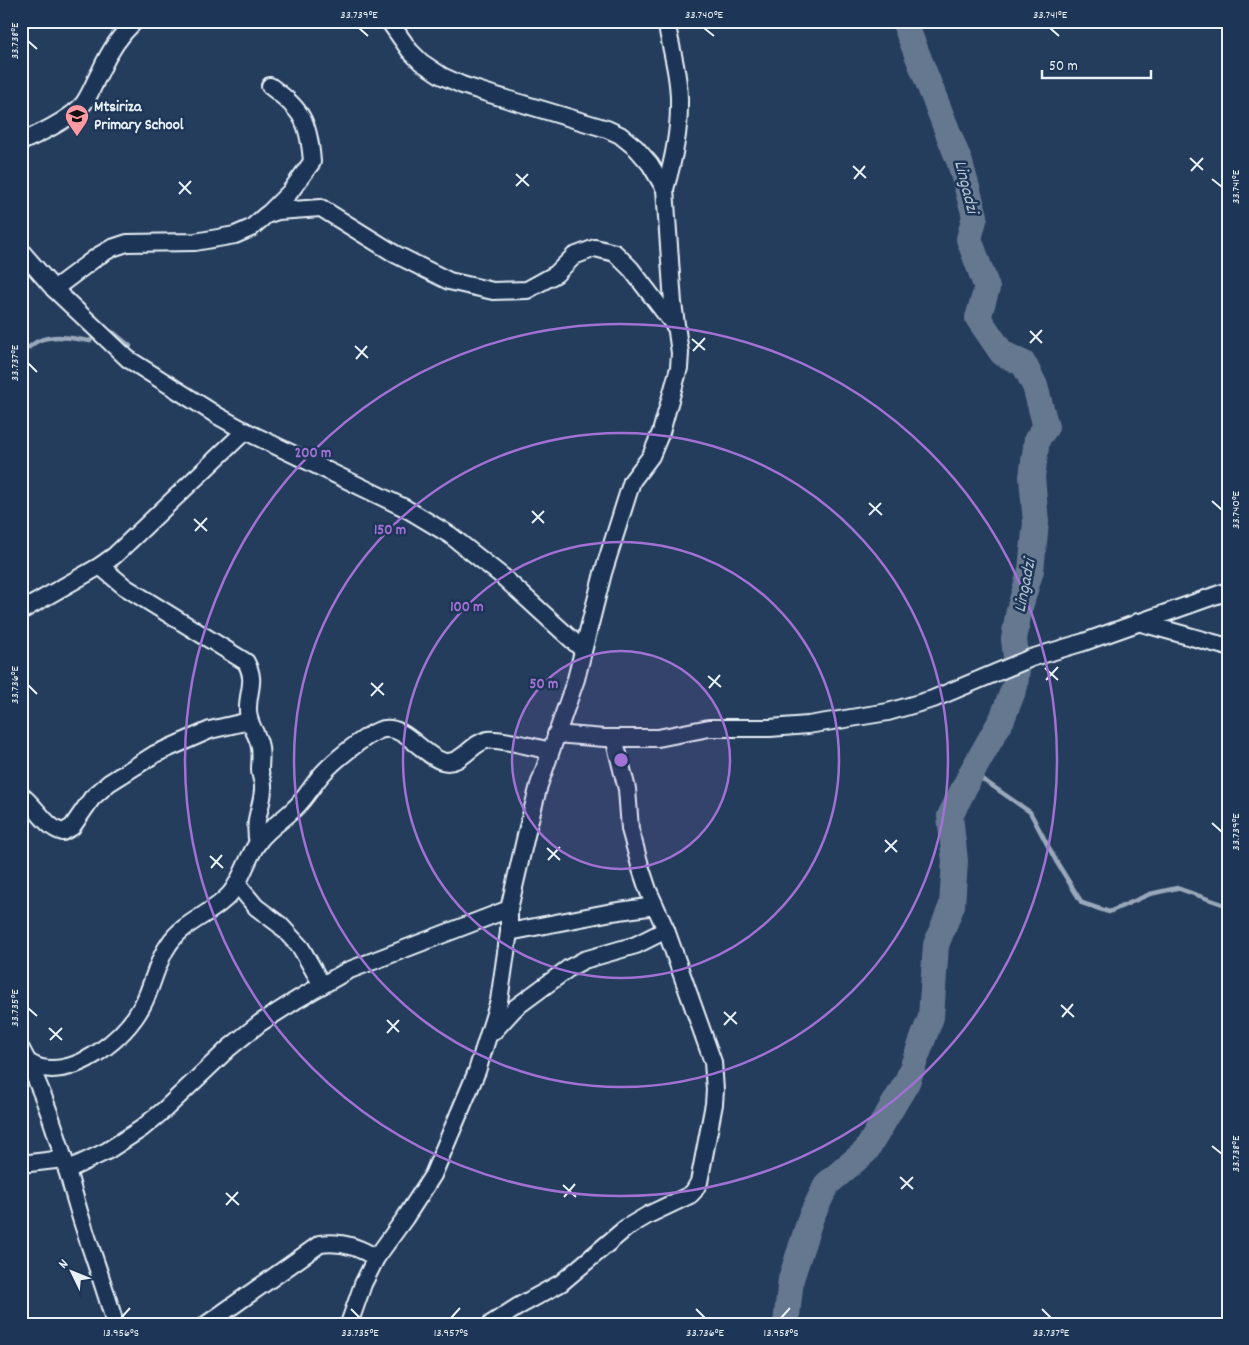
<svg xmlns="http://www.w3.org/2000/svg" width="1249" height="1345" font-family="Dekko,sans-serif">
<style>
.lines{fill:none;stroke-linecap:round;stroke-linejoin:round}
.stream{stroke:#99a8ba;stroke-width:4.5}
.river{stroke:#657890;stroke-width:26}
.street-casing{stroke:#e8f1f8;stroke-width:20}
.street{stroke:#1d3557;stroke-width:16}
.ticks{fill:none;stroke:#e8f1f8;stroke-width:2}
.ring{fill:none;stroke:#a171d3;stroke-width:2.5}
.labels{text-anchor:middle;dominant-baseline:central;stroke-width:5;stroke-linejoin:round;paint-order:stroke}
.poi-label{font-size:16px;font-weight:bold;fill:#e8f1f8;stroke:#1d3557;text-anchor:start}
.water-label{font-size:18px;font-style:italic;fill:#b4c1ce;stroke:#1d3557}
.centre{fill:#a171d3;stroke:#1d3557;stroke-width:2.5}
.ring-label{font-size:15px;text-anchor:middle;font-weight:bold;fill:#a171d3;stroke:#1d3557;stroke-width:5;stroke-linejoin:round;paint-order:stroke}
.neatline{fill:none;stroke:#e8f1f8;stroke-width:2}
.ticks-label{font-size:12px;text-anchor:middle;fill:#e8f1f8}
</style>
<rect width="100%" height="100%" fill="#253d5d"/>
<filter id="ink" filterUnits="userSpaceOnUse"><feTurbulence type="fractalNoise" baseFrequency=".02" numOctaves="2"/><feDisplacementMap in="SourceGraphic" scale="10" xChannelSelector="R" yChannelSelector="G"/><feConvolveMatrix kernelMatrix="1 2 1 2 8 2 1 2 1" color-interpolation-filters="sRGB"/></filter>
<g filter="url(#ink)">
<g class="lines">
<!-- stream -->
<g class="stream">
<polyline points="106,330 114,333 130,346"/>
<path d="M21 352C28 349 32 344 38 341 55 334 72 338 90 341L96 335"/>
<polyline points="972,772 1030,812 1056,861 1082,903 1109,912 1150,894 1177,888 1228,906"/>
</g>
<!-- river -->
<g class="river">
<polyline points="904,21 960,163 975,216 969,239 987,288 978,318 1002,353 1024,364 1035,386 1046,427 1037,439 1032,477 1036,523 1031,570 1019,610 1014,639 1016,657"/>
<polyline points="786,1324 791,1279 811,1217 827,1184 866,1151 907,1082 931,1017 936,945 952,905 955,861 950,816 972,772 1002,719 1015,686 1017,669"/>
</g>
<!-- street casing -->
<g class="street-casing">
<g id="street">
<path d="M21 142C39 134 72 118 84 103 91 93 94 83 100 72 108 54 120 35 135 21"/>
<path d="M665 189C673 162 679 134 679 106 680 78 671 49 666 21"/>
<path d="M268 214 290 192 312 162C309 121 302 110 270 86"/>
<polyline points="21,251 54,289 128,359 218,416 245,431 405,508 450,535 502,576 583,650"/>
<polyline points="54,289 98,256 112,248 127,243 195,242 235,235 251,228 266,215 278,211 321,208 395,254 449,281 493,291 527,290 556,274 574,256 595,248 615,253 631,269 674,325"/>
<path d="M100 566 125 587 246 662C257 682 247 691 248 711 248 723 256 732 259 743 262 752 260 761 260 770 260 776 263 780 263 785 264 797 259 808 257 820 256 828 256 835 258 843"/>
<polyline points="21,611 100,566 114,556 245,431"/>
<polyline points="1138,622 1228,647"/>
<polyline points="556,734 604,738 658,738 709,728 770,728 808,725 888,712 933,699 1031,658 1084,642 1228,591"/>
<path d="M21 795C36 806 46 828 63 832L72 827 92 798 109 783 155 754 210 730 249 721"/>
<polyline points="237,884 256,907 280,925 301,948 322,985"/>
<polyline points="509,932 612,912 655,906"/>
<polyline points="493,1032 515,1008 569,968 584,960 636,945 666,930"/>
<path d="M21 1049C50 1101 63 1158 80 1215 91 1251 105 1287 115 1324"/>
<path d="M28 1062C32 1064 37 1067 42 1068 80 1075 125 1037 142 1006 153 986 156 962 169 944 184 921 213 914 230 894 243 878 247 857 259 841 269 828 283 820 295 808 306 798 313 784 323 773 335 760 364 736 380 730 403 722 422 755 442 761 460 767 471 743 487 740 497 738 538 748 550 751"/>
<polyline points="21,1164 64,1159"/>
<polyline points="67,1170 107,1151 141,1129 164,1110 229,1048 260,1023 298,999 347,971 509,909"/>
<path d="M207 1324 320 1244C341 1241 359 1247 376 1258"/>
<polyline points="349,1324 363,1284 376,1258 405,1218 433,1175 477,1071 499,1001 509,932 509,909 527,831 539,785 576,679 603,573 632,481 651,456 661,432 679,368 680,353 673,303 665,189 650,164 636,148 620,135 607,129 490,94 462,85 442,76 421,62 410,51 389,21"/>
<polyline points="491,1324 519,1306 561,1283 626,1228 648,1215 690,1195 694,1191 699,1182 714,1104 715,1090 713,1062 666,930 648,890 641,869 630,829 627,789 614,738"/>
</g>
</g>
<!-- street -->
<use href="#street" class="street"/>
</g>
</g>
<!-- ticks -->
<path class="ticks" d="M359 28 368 36M704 28 714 36M1050 28 1059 36M28 41 37 49M1190 158 1203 170M853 166 866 178M1191 171 1203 158M516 174 529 186M854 179 865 166M1212 179 1222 187M179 182 191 194M516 186 528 174M179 194 191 181M1030 331 1042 343M692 339 705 350M1030 343 1042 330M355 346 368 358M693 351 705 338M356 359 367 346M28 363 37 372M1212 501 1222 510M869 503 882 515M532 511 544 523M869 515 881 503M194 519 207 531M532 523 544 511M195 531 207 518M1045 668 1058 680M708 676 721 687M1046 680 1058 667M371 683 384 695M28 685 37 694M709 688 720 675M371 696 383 683M1212 823 1222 832M885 840 897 852M547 848 560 860M885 852 897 840M210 856 223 868M548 860 560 847M211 868 222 855M1061 1005 1074 1017M28 1008 37 1016M724 1012 737 1024M1062 1017 1073 1004M387 1020 399 1032M724 1025 736 1012M49 1028 62 1040M387 1033 399 1020M50 1040 62 1028M1212 1146 1222 1154M900 1177 913 1189M563 1185 576 1197M901 1189 913 1177M226 1193 239 1205M564 1197 575 1184M226 1205 238 1192M351 1309 360 1318M696 1309 705 1318M1042 1309 1051 1318M121 1318 130 1308M451 1318 460 1308M781 1318 790 1308"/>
<!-- distance rings -->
<circle cx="621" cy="760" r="109" fill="#a171d3" fill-opacity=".12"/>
<g class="ring">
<circle cx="621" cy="760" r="109"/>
<circle cx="621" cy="760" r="218"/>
<circle cx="621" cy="760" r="327"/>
<circle cx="621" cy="760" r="436"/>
</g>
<!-- icons -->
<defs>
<g id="school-pin" transform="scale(1.25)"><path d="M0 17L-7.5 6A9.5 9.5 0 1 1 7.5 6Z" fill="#ff9aa2" stroke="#1d3557"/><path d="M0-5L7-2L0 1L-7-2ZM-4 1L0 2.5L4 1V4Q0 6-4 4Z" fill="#111"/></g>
</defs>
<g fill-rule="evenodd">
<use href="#school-pin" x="77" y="116"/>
</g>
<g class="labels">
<!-- poi labels -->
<g class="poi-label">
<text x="94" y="107">Mtsiriza<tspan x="94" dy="18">Primary School</tspan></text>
</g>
<!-- water labels -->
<g class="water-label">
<text transform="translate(965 187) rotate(76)">Lingadzi</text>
<text transform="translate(1026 586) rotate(-79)">Lingadzi</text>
</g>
</g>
<circle cx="621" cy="760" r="8" class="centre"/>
<g class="ring-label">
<text x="313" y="457">200 m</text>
<text x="390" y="534">150 m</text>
<text x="467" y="611">100 m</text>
<text x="544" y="688">50 m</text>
</g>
<!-- margin -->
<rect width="1249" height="1345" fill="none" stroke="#1d3557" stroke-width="55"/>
<!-- north arrow -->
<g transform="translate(72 1272) rotate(313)" stroke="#1d3557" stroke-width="4" paint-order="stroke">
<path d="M0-4L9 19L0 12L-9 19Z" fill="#e8f1f8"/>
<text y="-8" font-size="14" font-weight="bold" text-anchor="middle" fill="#e8f1f8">N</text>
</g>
<!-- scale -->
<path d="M1042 70v8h109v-8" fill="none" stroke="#e8f1f8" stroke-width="2.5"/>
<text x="1049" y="70" font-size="15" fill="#e8f1f8" stroke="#1d3557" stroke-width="4" paint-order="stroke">50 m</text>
<rect x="28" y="28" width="1194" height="1290" class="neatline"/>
<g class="ticks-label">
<text x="359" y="18">33.739°E</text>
<text x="704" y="18">33.740°E</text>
<text x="1050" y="18">33.741°E</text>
<text transform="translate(14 41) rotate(-90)" y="4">33.738°E</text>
<text transform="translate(1235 187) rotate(-90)" y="4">33.741°E</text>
<text transform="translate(14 363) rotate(-90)" y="4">33.737°E</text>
<text transform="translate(1235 510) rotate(-90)" y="4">33.740°E</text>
<text transform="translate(14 685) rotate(-90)" y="4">33.736°E</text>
<text transform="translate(1235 832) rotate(-90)" y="4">33.739°E</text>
<text transform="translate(14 1008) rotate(-90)" y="4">33.735°E</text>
<text transform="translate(1235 1154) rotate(-90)" y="4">33.738°E</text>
<text x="121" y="1336">13.956°S</text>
<text x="360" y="1336">33.735°E</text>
<text x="451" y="1336">13.957°S</text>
<text x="705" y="1336">33.736°E</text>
<text x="781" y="1336">13.958°S</text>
<text x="1051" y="1336">33.737°E</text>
</g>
</svg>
